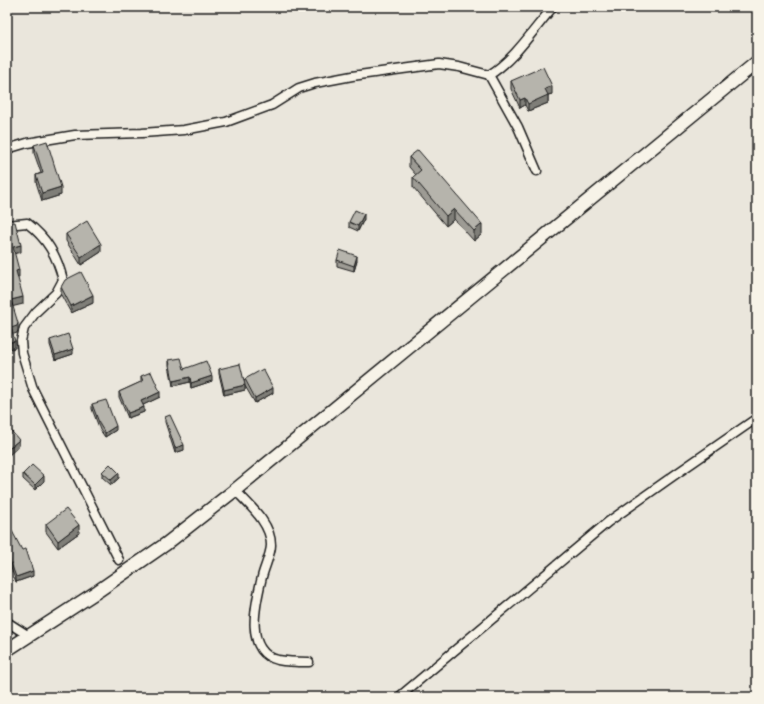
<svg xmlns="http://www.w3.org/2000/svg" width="764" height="704" font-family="Kalam,sans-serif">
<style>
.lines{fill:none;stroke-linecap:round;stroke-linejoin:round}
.minor-casing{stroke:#1c1c1c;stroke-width:11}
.secondary-casing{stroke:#1c1c1c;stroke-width:15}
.minor{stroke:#f7f3e8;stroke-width:8}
.secondary{stroke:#f7f3e8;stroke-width:12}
.wall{fill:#9d9b94;stroke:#1c1c1c}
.shaded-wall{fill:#7f7e78;stroke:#1c1c1c}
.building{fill:#b6b4ac;stroke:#1c1c1c}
</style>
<rect width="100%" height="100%" fill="#eae6dc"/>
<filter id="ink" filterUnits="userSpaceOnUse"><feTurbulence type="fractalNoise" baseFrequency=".025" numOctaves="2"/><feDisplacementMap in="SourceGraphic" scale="8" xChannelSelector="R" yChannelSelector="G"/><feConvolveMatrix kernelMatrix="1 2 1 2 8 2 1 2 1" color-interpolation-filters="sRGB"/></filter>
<g filter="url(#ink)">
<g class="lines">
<!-- minor casing -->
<g class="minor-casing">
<g id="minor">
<polyline points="489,75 518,127 537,171"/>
<path d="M7 149 27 143 75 135 142 133 184 130 226 122 272 105 299 88 315 83 352 76 439 64 459 67 489 75C514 60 534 29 553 7"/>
<path d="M7 225 27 223C47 238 57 256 63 280L56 293 36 312 24 328 21 341 22 353 33 389 119 560"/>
<path d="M235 490C249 505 271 523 271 545 271 554 264 568 262 577 256 602 243 652 278 660 288 662 299 662 309 662"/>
<polyline points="7,622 29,636"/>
<polyline points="399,697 608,522 676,474 757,418"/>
</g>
</g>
<!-- secondary casing -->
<g class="secondary-casing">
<polyline id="secondary" points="7,650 98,591 166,544 235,490 757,62"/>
</g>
<!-- minor -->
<use href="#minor" class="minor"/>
<!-- secondary -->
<use href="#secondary" class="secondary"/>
</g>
<!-- wall -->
<g class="wall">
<polygon points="511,81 552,94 548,95 548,103 528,111 525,105 520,108 511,89"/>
<polygon points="34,145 61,195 42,201 36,182 36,175 41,173 34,153"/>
<polygon points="409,157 482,234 474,241 454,219 446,226 413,187 413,177 416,175 409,167"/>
<polygon points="364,219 358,231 349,227 349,222"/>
<polygon points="66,234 101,252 81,265 66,241"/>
<polygon points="337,260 357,261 354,271 337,266"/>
<polygon points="61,287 93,303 71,313 61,295"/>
<polygon points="50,340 73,354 55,360 50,345"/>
<polygon points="169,360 184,369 212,381 191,388 190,382 173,386 169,365"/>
<polygon points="219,369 245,381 245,379 273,393 255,403 245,386 245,390 224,395 219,374"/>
<polygon points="141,376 160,397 143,405 144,412 128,418 119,397 119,392 141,382"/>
<polygon points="92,404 116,430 105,437 100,430 92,409"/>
<polygon points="165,417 184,450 175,453 165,422"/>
<polygon points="102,472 119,478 111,485 102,477"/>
<polygon points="23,474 44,481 35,490 23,479"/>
<polygon points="46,524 79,533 58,548 46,532"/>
<polygon points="7,534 33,576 16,582 7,557"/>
</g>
<!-- shaded-wall -->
<g class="shaded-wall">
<polygon points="552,86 552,94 548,95 548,103 528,111 528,104 545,89"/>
<polygon points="525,98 525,105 520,108 520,100"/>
<polygon points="61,187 61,195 42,201 42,193"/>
<polygon points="454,209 454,219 446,226 446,216"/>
<polygon points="364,214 364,219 358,231 358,226"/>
<polygon points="482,224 482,234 474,241 474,231"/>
<polygon points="101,244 101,252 81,265 81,257"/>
<polygon points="21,245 21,252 13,254 13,247"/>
<polygon points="357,256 357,261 354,271 354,266"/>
<polygon points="19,270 19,277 16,278 16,271"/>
<polygon points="93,295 93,303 71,313 71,306"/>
<polygon points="23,297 23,304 11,307 11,300"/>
<polygon points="18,323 18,330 17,333 11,335 11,328"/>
<polygon points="15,341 15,348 7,350 7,343"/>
<polygon points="73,349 73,354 55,360 55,355"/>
<polygon points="212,376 212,381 191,388 191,383"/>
<polygon points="190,377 190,382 173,386 173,381"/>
<polygon points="245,385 245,390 224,395 224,390"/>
<polygon points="273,388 273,393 255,403 255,398"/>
<polygon points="160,392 160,397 141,406 141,401"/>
<polygon points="144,407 144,412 128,418 128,413"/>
<polygon points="116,426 116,430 105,437 105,433"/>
<polygon points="19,440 19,446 7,457 7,450"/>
<polygon points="184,445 184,450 175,453 175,448"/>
<polygon points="119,473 119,478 111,485 111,480"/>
<polygon points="44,476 44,481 35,490 35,485"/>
<polygon points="79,525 79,533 58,548 58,541"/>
<polygon points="33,571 33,576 16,582 16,577"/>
</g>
<!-- building -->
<g class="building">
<polygon points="543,67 552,86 545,89 548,95 528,104 525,98 520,100 511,81"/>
<polygon points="47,141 61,187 42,193 36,175 43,173 34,145"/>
<polygon points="418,150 482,224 474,231 454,209 446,216 413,177 421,170 409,157"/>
<polygon points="355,210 364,214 358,226 349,222"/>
<polygon points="87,221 101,244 81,257 66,234"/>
<polygon points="15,222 21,245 13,247 19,270 16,271 23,297 11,300 18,323 17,326 11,328 15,341 7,343 7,224"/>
<polygon points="340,250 357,256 354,266 337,260"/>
<polygon points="81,272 93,295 71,306 61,287 65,280"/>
<polygon points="68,334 73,349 55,355 50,340"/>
<polygon points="181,358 184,369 206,361 212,376 191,383 190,377 173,381 169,360"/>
<polygon points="240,364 245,385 224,390 219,369"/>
<polygon points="263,369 273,388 255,398 245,379"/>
<polygon points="151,372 160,392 141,401 144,407 128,413 119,392 143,381 141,376"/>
<polygon points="106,400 116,426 105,433 100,425 92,404"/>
<polygon points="170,415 184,445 175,448 165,417"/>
<polygon points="7,426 19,440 7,450"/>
<polygon points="110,464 119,473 111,480 102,472"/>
<polygon points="32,465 44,476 35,485 23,474"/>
<polygon points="66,509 79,525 58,541 46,524"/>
<polygon points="12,531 22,550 26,549 33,571 16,577 7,552 7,534"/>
</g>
</g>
<!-- margin -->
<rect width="764" height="704" fill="none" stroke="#f7f3e8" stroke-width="24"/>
<rect x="12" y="12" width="740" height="680" fill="none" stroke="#1c1c1c" stroke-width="1.5" filter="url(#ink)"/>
</svg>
